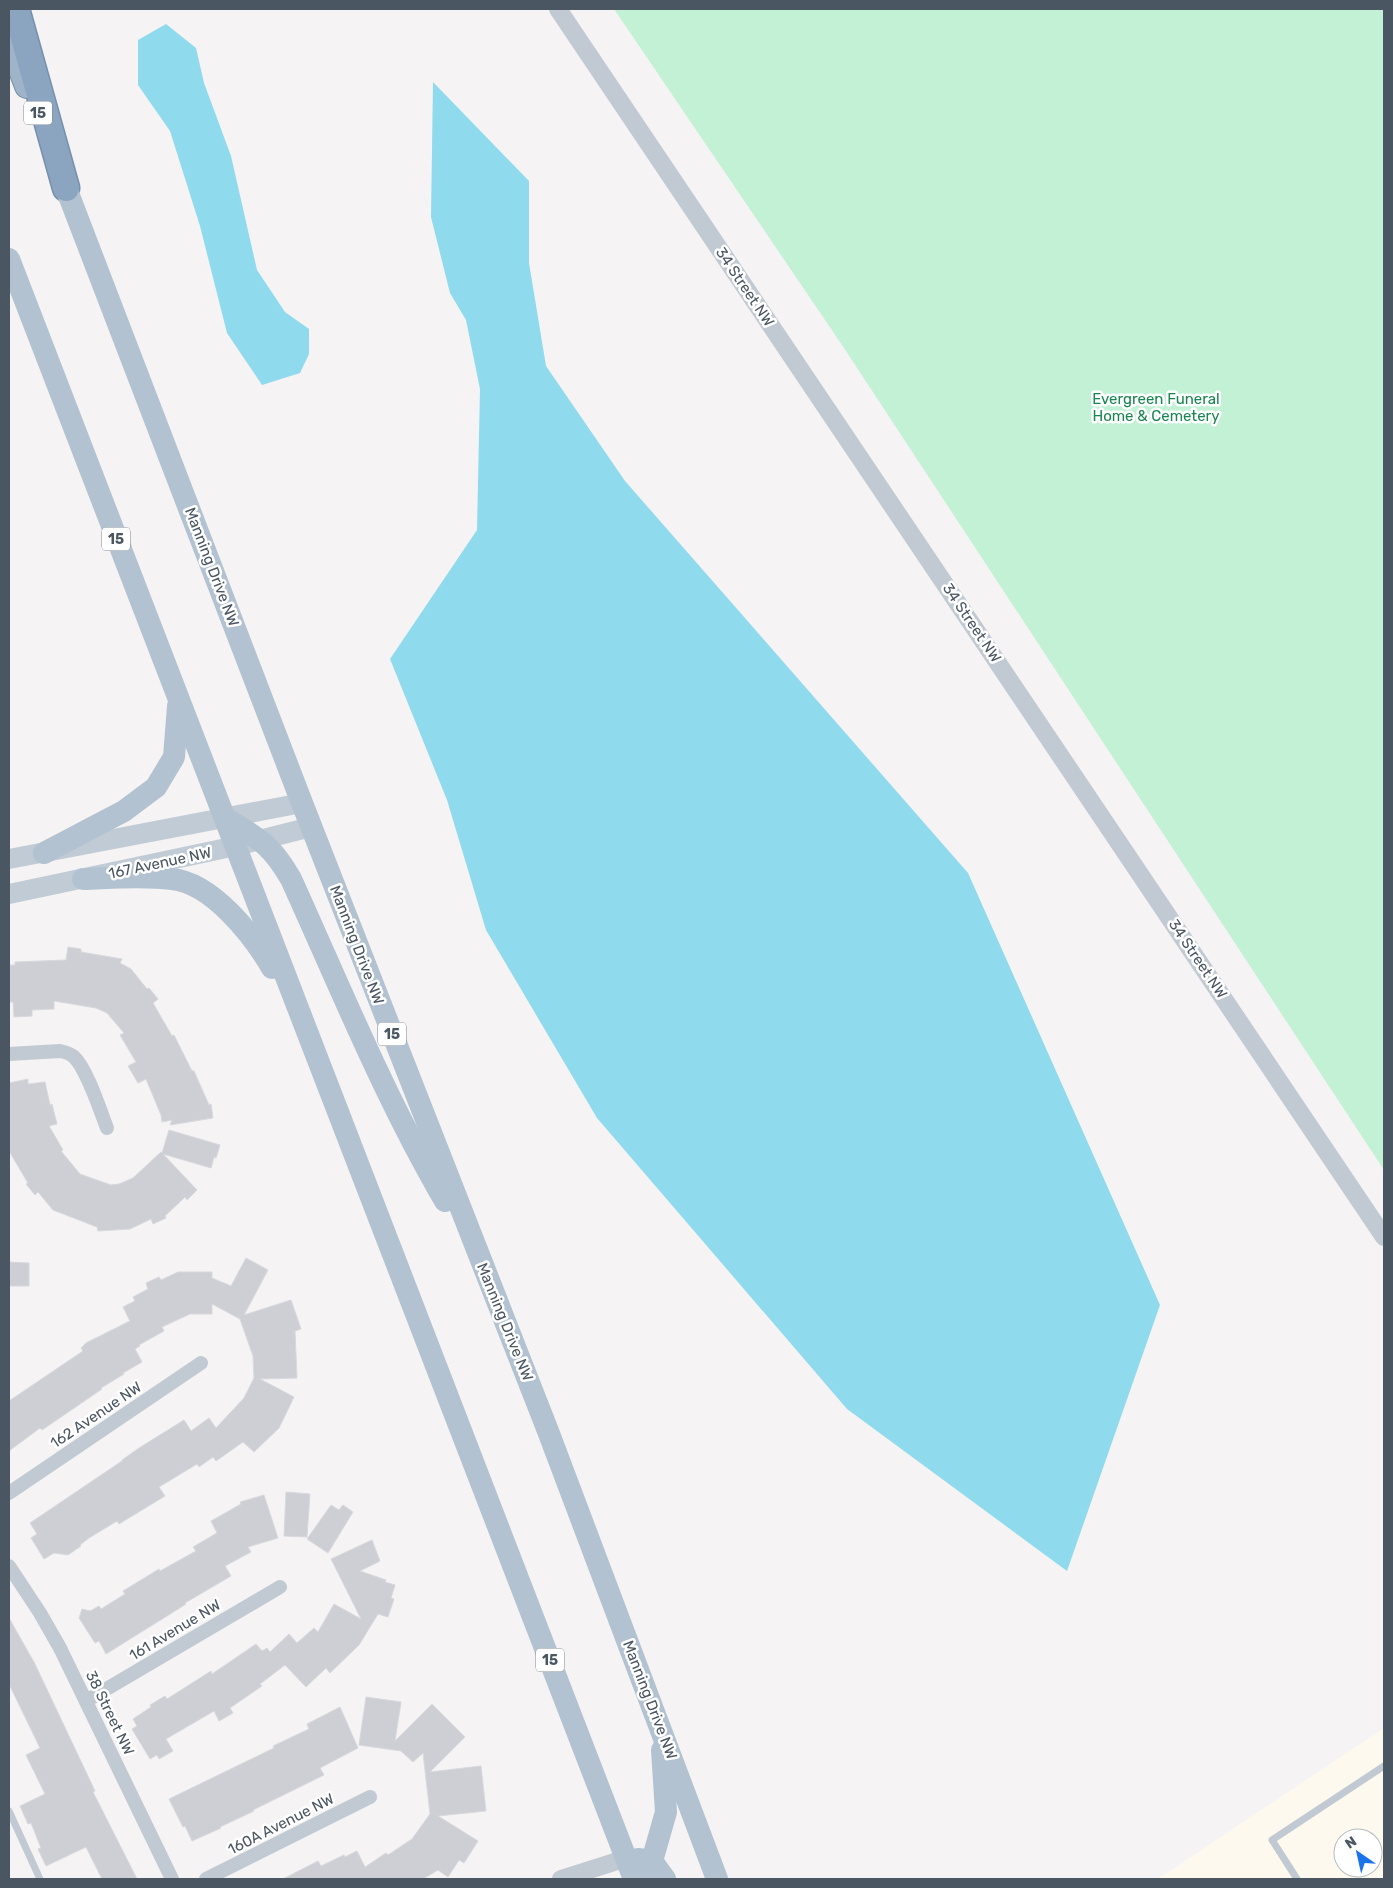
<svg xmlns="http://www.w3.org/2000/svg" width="1393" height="1888" font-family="Rubik,sans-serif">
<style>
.commercial{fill:#fdf9ef;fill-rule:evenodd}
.green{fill:#c3f1d5}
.water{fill:#90daee}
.building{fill:#cdcfd5;stroke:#d7d9de}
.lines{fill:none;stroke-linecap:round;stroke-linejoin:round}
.trunk-casing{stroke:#7690ad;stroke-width:26}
.motorway-casing{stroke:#7690ad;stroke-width:29}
.service{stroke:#c1cad2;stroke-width:7}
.minor{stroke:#c1cad2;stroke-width:14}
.tertiary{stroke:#c1cad2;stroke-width:18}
.secondary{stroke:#c1cbd6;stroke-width:20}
.primary{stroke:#b3c2d1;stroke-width:22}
.trunk{stroke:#9fb4c9;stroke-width:24}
.motorway{stroke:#8ba5c1;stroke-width:26}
.labels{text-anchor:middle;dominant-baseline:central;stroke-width:5;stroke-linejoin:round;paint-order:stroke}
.shield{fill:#fff;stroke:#808990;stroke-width:1}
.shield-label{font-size:14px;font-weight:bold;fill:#4a5661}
.street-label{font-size:15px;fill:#4a5661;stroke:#fff}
.park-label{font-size:15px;fill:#17864f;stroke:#fff}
</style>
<rect width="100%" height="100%" fill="#f5f3f3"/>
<!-- commercial -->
<path class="commercial" d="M1384 1728V1879H1158ZM1343 1838H1373V1868H1343Z"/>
<!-- green -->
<polygon class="green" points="614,9 1384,9 1384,1170 842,345"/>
<!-- water -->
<g class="water">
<polygon points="166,24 196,48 204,83 231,156 257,270 285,312 309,329 309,354 300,373 262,385 227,333 200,226 170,131 138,85 138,40"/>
<polygon points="433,82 529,181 529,263 546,366 625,481 968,873 1160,1305 1067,1571 847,1409 597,1118 486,930 447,800 390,659 477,530 480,389 466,320 450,293 431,217"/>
</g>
<!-- building -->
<g class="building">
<polygon points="68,947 81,949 81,952 122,959 120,963 131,969 147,989 149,988 158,999 153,1003 172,1036 174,1035 192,1071 194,1071 209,1105 211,1104 213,1118 170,1125 172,1120 162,1122 161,1115 146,1079 138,1083 128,1066 136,1062 120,1035 124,1033 107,1013 96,1008 54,1001 54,1009 32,1010 32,1016 14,1017 13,1002 9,1002 9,965 15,965 15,962 66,960"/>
<polygon points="28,1079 28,1084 45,1082 50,1105 52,1104 57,1124 49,1126 63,1150 61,1151 80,1174 111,1185 119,1184 133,1178 161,1152 162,1153 169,1130 220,1145 216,1158 214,1157 211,1168 163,1154 197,1190 187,1200 185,1197 165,1216 166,1218 153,1224 151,1219 130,1229 98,1231 97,1227 53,1210 38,1192 35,1195 26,1184 28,1183 9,1151 9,1083"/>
<polygon points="246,1258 268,1270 244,1315 291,1300 301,1329 295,1331 297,1378 260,1379 294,1397 279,1428 254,1452 243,1442 216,1461 213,1457 199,1467 197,1464 159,1487 165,1496 119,1524 117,1521 89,1538 80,1545 81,1546 68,1555 54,1553 44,1559 31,1538 37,1534 30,1523 122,1461 122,1460 139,1448 184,1420 191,1431 209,1418 216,1428 244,1398 254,1378 253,1356 240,1319 212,1304 212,1314 190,1314 162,1327 164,1331 139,1345 140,1346 135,1349 142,1362 123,1373 124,1374 101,1388 102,1389 42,1430 40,1428 9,1451 9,1401 83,1351 81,1348 86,1343 130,1321 123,1307 135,1301 133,1297 148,1289 146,1283 159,1277 161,1280 178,1272 212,1272 212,1278 231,1286"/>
<polygon points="9,1262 29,1263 29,1286 9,1286"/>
<polygon points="286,1492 310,1494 307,1537 284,1536"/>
<polygon points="264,1495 278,1538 248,1547 251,1552 225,1566 231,1576 185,1603 186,1604 167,1616 106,1654 99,1641 95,1643 79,1618 82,1609 90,1611 99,1606 101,1609 125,1594 123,1591 159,1569 160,1571 196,1551 193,1547 217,1533 211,1521 241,1504 240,1502"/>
<polygon points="331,1505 339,1510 343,1505 353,1512 328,1553 307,1539"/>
<polygon points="372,1540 380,1561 360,1571 386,1580 385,1582 395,1585 391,1598 394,1599 388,1617 378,1614 359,1645 330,1673 326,1668 306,1687 285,1665 260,1684 262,1686 230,1708 233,1713 219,1721 214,1711 166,1739 173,1751 159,1759 157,1755 150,1759 132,1729 137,1726 133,1719 151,1707 150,1705 165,1696 167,1699 211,1671 212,1674 256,1644 262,1651 267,1648 270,1652 289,1634 297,1643 314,1628 318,1632 334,1604 361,1619 331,1559"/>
<polygon points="9,1618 35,1664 95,1791 93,1792 137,1879 102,1879 86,1847 46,1866 38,1849 41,1848 31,1823 28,1824 20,1806 45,1794 26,1755 40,1748 9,1684"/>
<polygon points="366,1697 401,1702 395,1741 432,1704 465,1737 430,1772 481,1766 486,1811 438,1816 478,1841 464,1863 459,1860 448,1877 438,1870 423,1879 283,1879 318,1861 321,1866 344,1855 345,1857 357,1851 365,1867 386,1853 388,1855 412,1839 430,1814 423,1753 413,1762 401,1751 359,1745"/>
<polygon points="340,1707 358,1748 320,1768 324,1775 253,1810 254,1811 220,1827 221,1828 192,1841 185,1826 183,1827 169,1799 274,1748 273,1746 309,1729 307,1724"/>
</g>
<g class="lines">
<!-- trunk casing -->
<g class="trunk-casing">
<polyline id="trunk" points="9,39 27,86"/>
</g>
<!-- motorway casing -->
<g class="motorway-casing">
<polyline id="motorway" points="16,9 66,188"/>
</g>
<!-- service -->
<g class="service">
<polyline points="9,1811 40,1879"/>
<polyline points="1297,1879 1272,1840 1384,1766"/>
</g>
<!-- minor -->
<g class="minor">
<path d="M9 1054 60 1051C65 1052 70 1053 74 1057 87 1069 100 1110 107 1128"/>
<polyline points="9,1493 201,1363"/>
<polyline points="9,1566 40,1613 60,1648 172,1879"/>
<polyline points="86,1701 280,1587"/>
<polyline points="206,1879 370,1797"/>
</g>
<!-- tertiary -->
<g class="tertiary">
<polyline points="558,9 1384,1237"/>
<polyline points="561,1879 627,1858"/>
</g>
<!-- secondary -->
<g class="secondary">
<polyline points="9,859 302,803"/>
<polyline points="9,894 236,846 311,827"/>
</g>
<!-- primary -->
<g class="primary">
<polyline points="66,188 302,803 548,1431 717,1879"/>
<polyline points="9,259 634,1879"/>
<path d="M225 818C258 838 271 844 291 879 340 987 385 1098 445 1201"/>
<polyline points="44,853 124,811 156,787 174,757 178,706"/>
<path d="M83 879C112 878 143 875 172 879 212 883 253 935 272 968"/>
<polyline points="638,1859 652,1861 665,1879"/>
<polyline points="641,1879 652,1861 666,1812 662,1750"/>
</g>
<!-- trunk -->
<use href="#trunk" class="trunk"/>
<!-- motorway -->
<use href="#motorway" class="motorway"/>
</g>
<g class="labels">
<!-- shield labels -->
<g class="shield">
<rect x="24" y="101.5" width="28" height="23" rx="4"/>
<rect x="102" y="527.5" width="28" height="23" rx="4"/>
<rect x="378" y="1022.5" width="28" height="23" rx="4"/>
<rect x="536" y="1648.5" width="28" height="23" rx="4"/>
</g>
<g class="shield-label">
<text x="38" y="113">15</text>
<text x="116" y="539">15</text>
<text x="392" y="1034">15</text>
<text x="550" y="1660">15</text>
</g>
<!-- street labels -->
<g class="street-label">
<text transform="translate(745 287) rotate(56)">34 Street NW</text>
<text transform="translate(212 567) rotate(69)">Manning Drive NW</text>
<text transform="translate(972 623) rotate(56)">34 Street NW</text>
<text transform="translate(160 863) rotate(-12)">167 Avenue NW</text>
<text transform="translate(357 945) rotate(69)">Manning Drive NW</text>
<text transform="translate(1198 959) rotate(56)">34 Street NW</text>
<text transform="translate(505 1322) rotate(68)">Manning Drive NW</text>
<text transform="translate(96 1415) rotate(-34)">162 Avenue NW</text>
<text transform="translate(175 1630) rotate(-31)">161 Avenue NW</text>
<text transform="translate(650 1700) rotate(69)">Manning Drive NW</text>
<text transform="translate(110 1713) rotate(64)">38 Street NW</text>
<text transform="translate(281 1824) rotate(-27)">160A Avenue NW</text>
</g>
<!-- park labels -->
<g class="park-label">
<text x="1156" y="399">Evergreen Funeral<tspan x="1156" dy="17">Home &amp; Cemetery</tspan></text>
</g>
</g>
<!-- border -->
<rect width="1393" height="1888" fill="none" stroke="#4a5661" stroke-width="20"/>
<!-- north arrow -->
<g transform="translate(1358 1853) rotate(326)"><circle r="24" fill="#ffffff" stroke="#b7bbc0"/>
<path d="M0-4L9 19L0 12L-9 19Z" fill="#1a73e8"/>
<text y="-8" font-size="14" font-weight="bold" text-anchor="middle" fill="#4a5661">N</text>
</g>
</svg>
